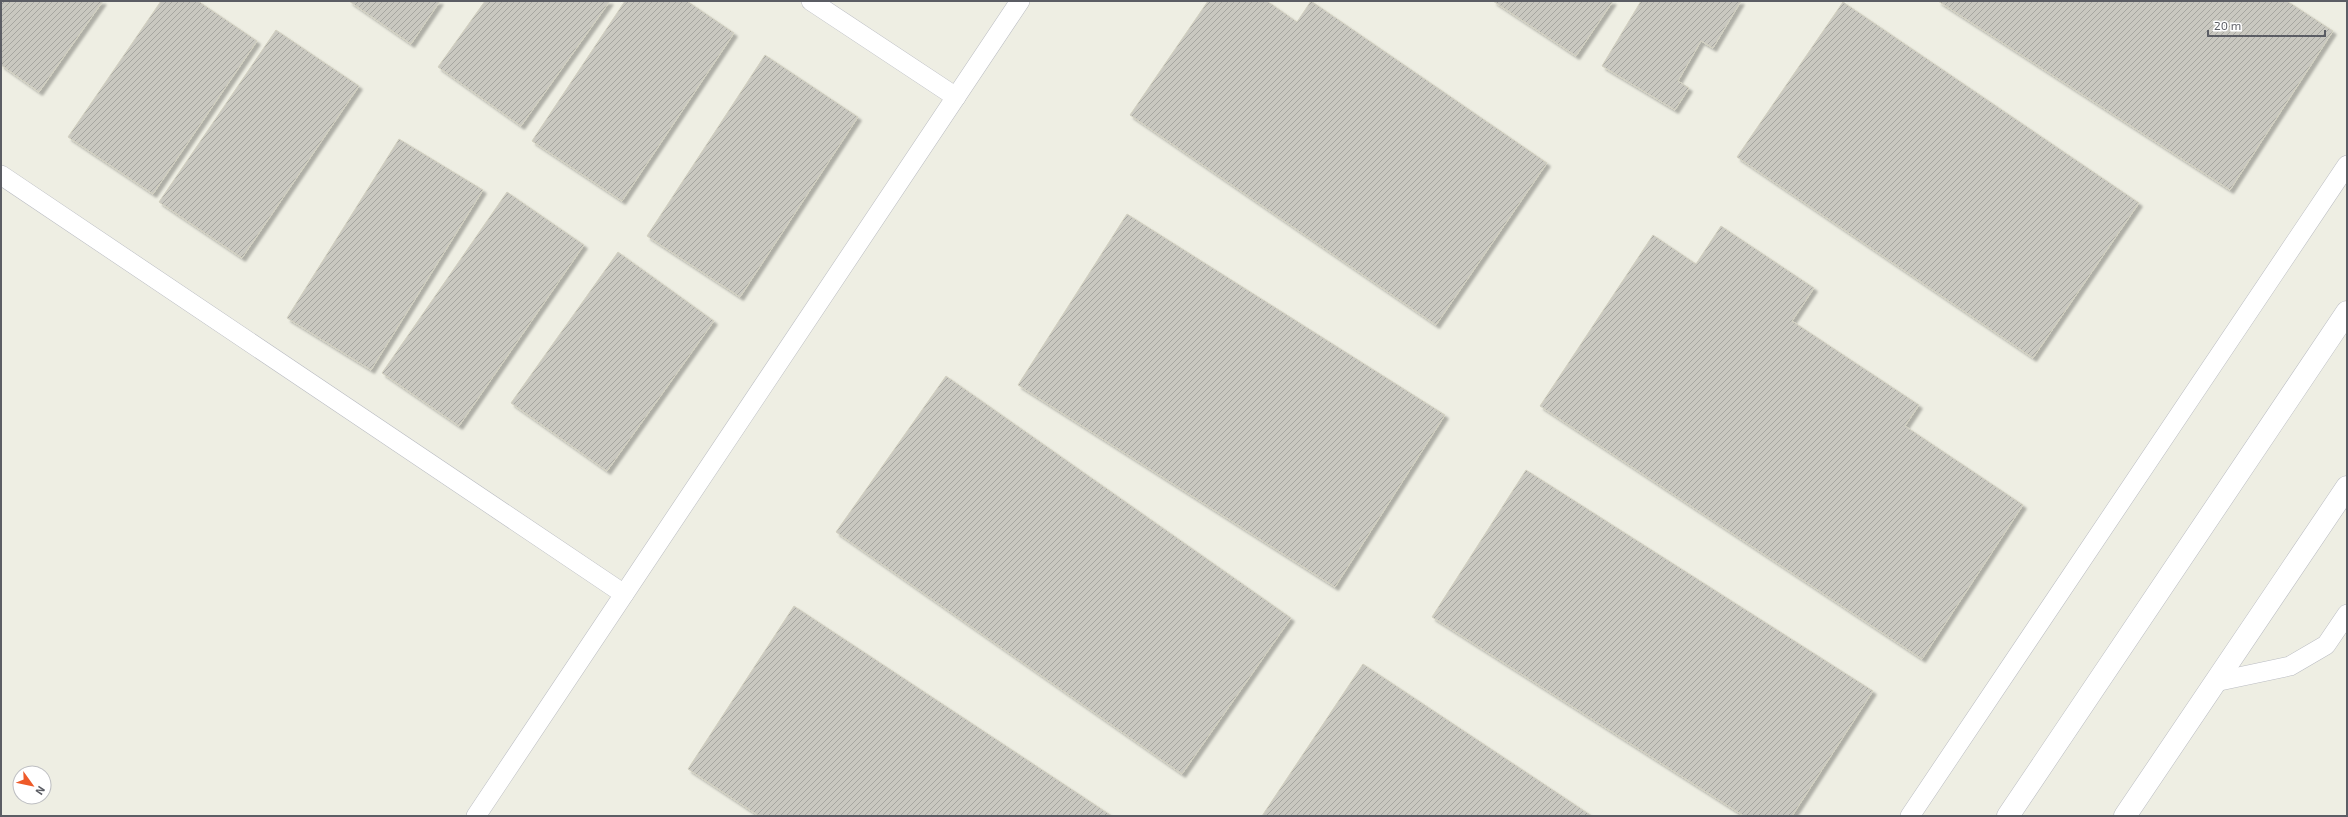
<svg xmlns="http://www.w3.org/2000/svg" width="2348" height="817" font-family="'Exo 2',sans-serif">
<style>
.building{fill:url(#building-hatch);stroke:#d3d1c1;filter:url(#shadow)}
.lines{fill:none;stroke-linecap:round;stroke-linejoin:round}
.service-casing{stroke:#babcc2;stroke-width:20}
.tertiary-casing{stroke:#babcc2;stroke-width:23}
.service{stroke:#fff;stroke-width:19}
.tertiary{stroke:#fff;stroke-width:22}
</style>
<defs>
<pattern id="building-hatch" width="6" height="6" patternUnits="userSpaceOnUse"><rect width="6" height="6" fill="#c9c8c0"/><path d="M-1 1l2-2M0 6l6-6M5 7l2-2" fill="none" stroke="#a6a6a0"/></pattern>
<filter id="shadow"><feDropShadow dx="3.5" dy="3.5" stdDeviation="1" flood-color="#0004"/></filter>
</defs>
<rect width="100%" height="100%" fill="#eeeee3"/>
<!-- building -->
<g class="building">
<polygon points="1,1 103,1 39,92 1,65"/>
<polygon points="161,1 198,1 257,41 153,194 68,137"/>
<polygon points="349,1 440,1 411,44"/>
<polygon points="485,1 610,1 521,126 438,67"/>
<polygon points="625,1 687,1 734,33 622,201 532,141"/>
<polygon points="1208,1 1267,1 1297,22 1311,1 1547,163 1436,325 1130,115"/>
<polygon points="1493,1 1613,1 1576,56"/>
<polygon points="1641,1 1741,1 1713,48 1701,41 1678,81 1689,88 1675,110 1602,66"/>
<polygon points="1938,1 2287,1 2333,31 2230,190"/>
<polygon points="1843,2 2139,203 2033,358 1737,157"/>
<polygon points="276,30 359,86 242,258 159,202"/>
<polygon points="765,55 858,117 740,297 647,236"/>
<polygon points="399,139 483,190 371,370 287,318"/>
<polygon points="507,192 584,245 459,426 382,373"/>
<polygon points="1127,214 1445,415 1335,587 1018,385"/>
<polygon points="1721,226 1814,288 1792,321 1919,405 1905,426 2023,505 1922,659 1540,406 1653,235 1696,264"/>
<polygon points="618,252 714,321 607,471 511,403"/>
<polygon points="946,376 1291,618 1182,774 836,532"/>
<polygon points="1526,470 1873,691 1792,816 1744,816 1432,617"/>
<polygon points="794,606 1112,816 759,816 688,769"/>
<polygon points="1363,664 1592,816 1262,816"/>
</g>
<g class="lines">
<!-- service casing -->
<g class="service-casing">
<g id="service">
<polyline points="811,1 956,97"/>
<polyline points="1,175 624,594"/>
<polyline points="2215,682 2290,666 2326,645 2347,614"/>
<polyline points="476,816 1020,1"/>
<polyline points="1910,816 2347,165"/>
</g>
</g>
<!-- tertiary casing -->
<g class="tertiary-casing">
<g id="tertiary">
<polyline points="2008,816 2347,312"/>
<polyline points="2125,816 2347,487"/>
</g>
</g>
<!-- service -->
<use href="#service" class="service"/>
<!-- tertiary -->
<use href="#tertiary" class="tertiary"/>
</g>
<!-- border -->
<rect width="2348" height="817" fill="none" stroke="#5b5d64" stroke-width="4"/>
<!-- north arrow -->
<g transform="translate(32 785) rotate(123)"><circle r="19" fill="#ffffff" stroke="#bdbec1"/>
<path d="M0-3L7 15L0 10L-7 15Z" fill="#ee5a29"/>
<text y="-6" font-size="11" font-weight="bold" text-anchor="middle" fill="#5b5d64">N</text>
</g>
<!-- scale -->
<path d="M2208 30v6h117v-6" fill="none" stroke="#5b5d64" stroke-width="2"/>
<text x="2214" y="30" font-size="12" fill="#5b5d64" stroke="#ffffff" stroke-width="3" paint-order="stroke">20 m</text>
</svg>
